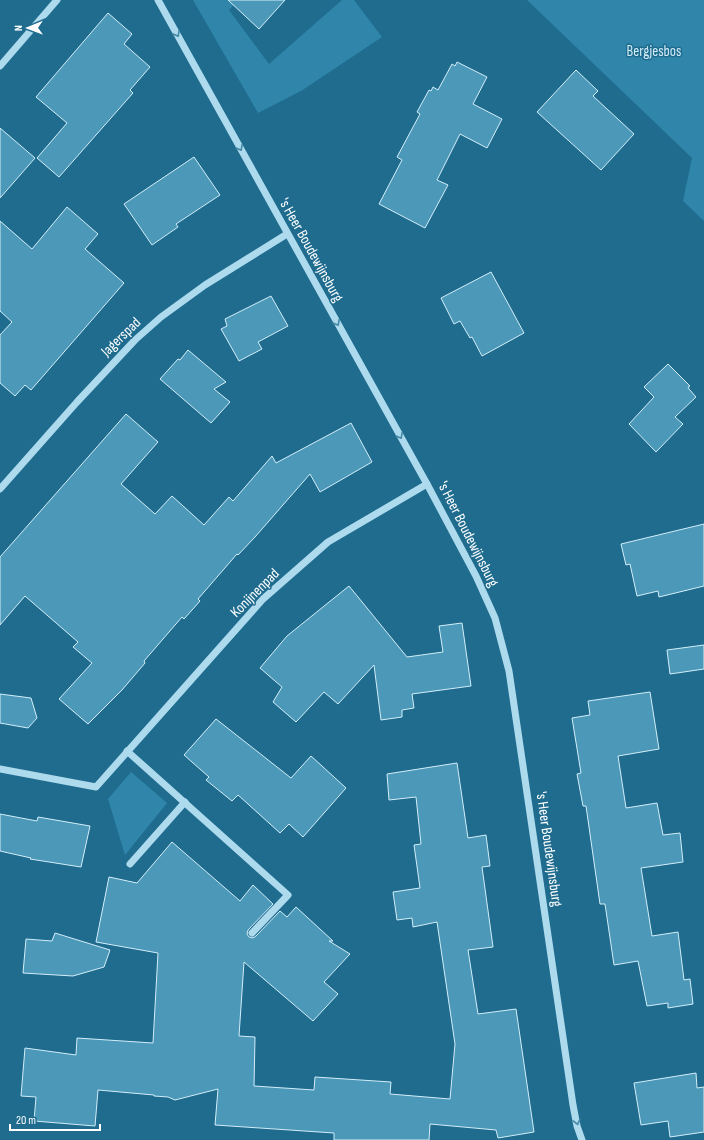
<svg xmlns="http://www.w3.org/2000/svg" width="704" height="1140" font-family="'Sofia Sans Condensed',sans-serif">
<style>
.green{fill:#2f86aa}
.building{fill:#4b98b8;stroke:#d3eef9}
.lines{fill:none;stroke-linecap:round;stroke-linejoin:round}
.minor{stroke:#aedaed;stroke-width:7}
.oneway{stroke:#4388a6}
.labels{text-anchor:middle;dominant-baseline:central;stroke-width:3;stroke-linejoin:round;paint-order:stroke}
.park-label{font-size:15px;fill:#d3eef9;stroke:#1f6c8f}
.street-label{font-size:15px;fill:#fff;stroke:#1f6c8f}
</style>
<rect width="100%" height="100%" fill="#1f6c8f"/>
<!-- green -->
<g class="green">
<polygon points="193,0 238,0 229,10 269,64 342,0 354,0 382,37 301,91 258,113"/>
<polygon points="527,0 704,0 704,221 683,201 692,158"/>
<polygon points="131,772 167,803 125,855 108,799"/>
</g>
<!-- building -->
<g class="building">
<polygon points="228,0 285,0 259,29"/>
<polygon points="108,13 132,34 124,44 150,67 130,90 133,93 59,177 37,158 67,123 36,97"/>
<polygon points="457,62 487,77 473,104 502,119 487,148 460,134 437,180 448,185 425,228 379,204 402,160 397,157 420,114 417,112 429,90 431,91 433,87 438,90 452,64 455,66"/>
<polygon points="576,70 598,91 593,96 634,134 601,170 537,112"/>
<polygon points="0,128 35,158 0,198"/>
<polygon points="194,157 220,195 176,224 178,227 152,245 124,204"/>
<polygon points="67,207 98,234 85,249 124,283 31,390 25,385 15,396 0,383 0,335 12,322 0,311 0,221 32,249"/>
<polygon points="491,272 524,333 482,356 472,337 470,338 460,321 454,324 441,298"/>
<polygon points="271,296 288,326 258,342 262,349 239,361 221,329 227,326 225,319"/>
<polygon points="188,350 226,382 214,389 230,402 211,423 160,379 178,359 180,360"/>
<polygon points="668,364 690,386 688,387 689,389 696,397 675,417 683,424 656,452 629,424 654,397 644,387"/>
<polygon points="126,414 158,442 121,484 155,514 172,496 204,525 229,497 233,501 272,456 276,463 351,423 372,462 320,492 310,474 255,537 238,555 237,554 198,599 200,601 184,619 182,617 144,661 145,663 122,690 88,724 59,699 92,663 73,647 78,642 25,596 0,625 0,557"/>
<polygon points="704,524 704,586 659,597 658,591 637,596 630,564 626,565 621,544"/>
<polygon points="349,586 407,657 443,652 439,626 462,623 471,686 412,694 414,708 402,710 402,717 381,720 374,665 338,704 324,692 296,722 273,702 282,687 260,668 287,636"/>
<polygon points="704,645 704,669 670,674 667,650"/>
<polygon points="650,692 659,749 618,756 626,808 657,803 663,835 680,833 683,862 641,868 652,936 678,932 684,980 690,979 693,1004 668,1008 668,1003 647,1006 638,961 614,965 605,904 600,904 586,806 583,806 577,774 581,773 572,718 590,715 588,701"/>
<polygon points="0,694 31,698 37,718 28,728 0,723"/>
<polygon points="216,719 291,778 311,756 346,788 303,837 289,824 280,833 238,795 232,801 206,780 209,777 184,755"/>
<polygon points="457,763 468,838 486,835 490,866 482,867 493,947 468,950 478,1014 516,1009 534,1132 498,1138 496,1130 430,1124 429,1140 334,1140 334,1133 215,1125 218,1089 175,1100 168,1097 154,1096 154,1095 98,1090 95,1126 34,1121 36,1097 21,1096 25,1048 76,1055 77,1038 153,1043 158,953 96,942 109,877 137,883 172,842 240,901 253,885 273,904 248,930 247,934 249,937 253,938 256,936 280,911 287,917 296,907 333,941 329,941 350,954 324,982 338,994 313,1021 244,962 239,1036 255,1037 254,1086 314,1090 315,1077 391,1082 390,1094 450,1099 455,1044 437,922 413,927 412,918 397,920 393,892 420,888 414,845 421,844 416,797 389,800 387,774"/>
<polygon points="0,814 37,821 38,817 90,826 81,867 30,859 31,858 0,851"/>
<polygon points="55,933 110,950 104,967 73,976 23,973 26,939 52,941"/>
<polygon points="696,1073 697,1088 704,1087 704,1132 670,1137 668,1121 641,1125 634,1083"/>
</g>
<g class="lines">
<!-- minor -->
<g class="minor">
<polyline points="158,0 427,484 476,576 495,618 509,671 573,1105 577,1126 582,1140"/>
<polyline points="0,66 57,0"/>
<polyline points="0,489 77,402 135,340 161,317 205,285 287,234"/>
<polyline points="127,751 288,895 252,933"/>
<polyline points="0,769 96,787 263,599 328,542 427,484"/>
<polyline points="130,864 185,802"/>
</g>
</g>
<!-- one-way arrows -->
<defs><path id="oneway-chevron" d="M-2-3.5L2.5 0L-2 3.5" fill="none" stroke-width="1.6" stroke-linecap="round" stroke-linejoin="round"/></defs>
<g class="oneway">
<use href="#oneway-chevron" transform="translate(177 34) rotate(61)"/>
<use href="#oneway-chevron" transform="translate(240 148) rotate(61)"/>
<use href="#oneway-chevron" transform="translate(337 323) rotate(61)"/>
<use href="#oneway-chevron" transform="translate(400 436) rotate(61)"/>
<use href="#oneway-chevron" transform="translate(577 1122) rotate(76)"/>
</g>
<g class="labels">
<!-- park labels -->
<g class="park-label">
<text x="654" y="51">Bergjesbos</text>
</g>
<!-- street labels -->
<g class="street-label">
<text transform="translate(311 250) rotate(61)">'s Heer Boudewijnsburg</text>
<text transform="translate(121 337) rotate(-44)">Jagerspad</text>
<text transform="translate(468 534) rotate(63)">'s Heer Boudewijnsburg</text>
<text transform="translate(255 593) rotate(-45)">Konijnenpad</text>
<text transform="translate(549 849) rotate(82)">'s Heer Boudewijnsburg</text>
</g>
</g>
<!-- north arrow -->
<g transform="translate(28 28) rotate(269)" stroke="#1f6c8f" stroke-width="3" paint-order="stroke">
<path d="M0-3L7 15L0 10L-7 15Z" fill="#ffffff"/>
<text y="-6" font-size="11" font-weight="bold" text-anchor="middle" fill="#ffffff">N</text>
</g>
<!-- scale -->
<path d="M10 1124v6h90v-6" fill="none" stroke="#ffffff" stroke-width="2"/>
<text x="16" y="1124" font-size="12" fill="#ffffff" stroke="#1f6c8f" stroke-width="3" paint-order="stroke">20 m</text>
</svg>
